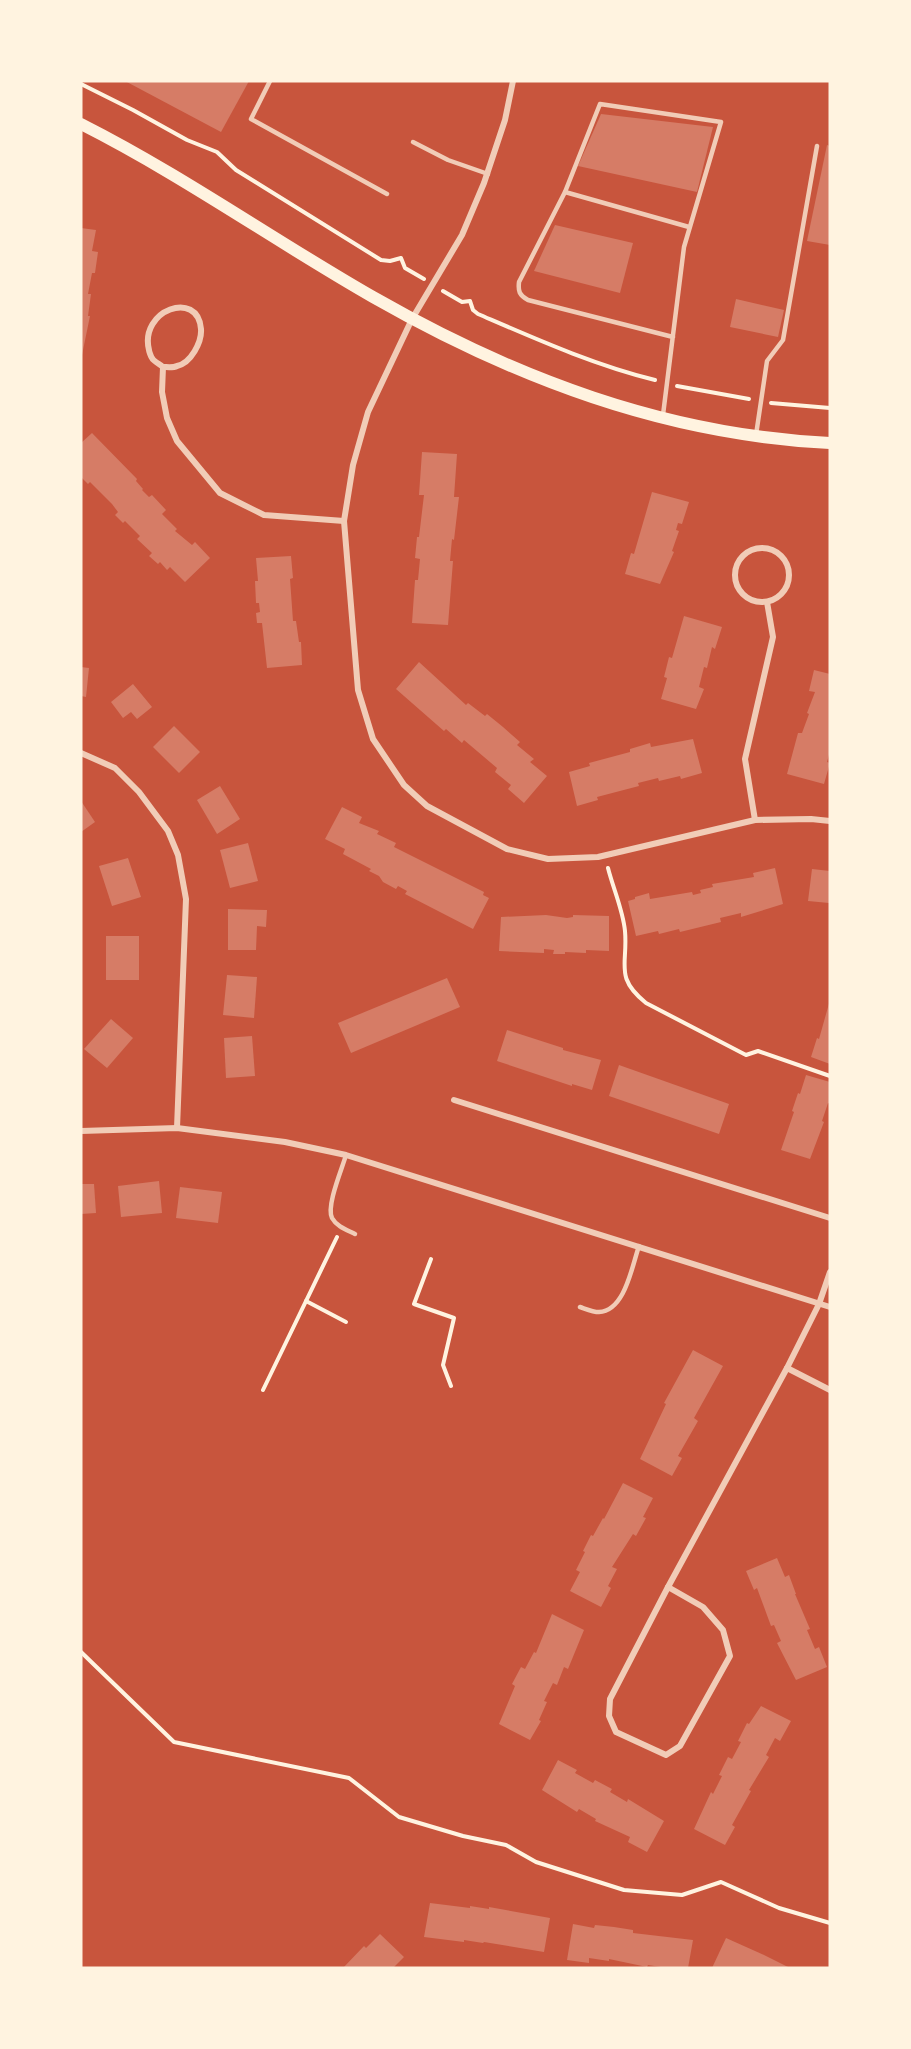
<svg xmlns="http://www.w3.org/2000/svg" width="911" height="2049" font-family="'DM Sans',sans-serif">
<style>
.building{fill:#d67c66}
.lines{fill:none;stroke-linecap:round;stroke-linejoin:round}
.path{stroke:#fff3e0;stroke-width:4}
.service{stroke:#f1ccb7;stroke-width:4.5}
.minor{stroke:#f1ccb7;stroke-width:6}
.secondary{stroke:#fff3e0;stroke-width:12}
</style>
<rect width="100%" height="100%" fill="#c8553d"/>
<!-- building -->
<g class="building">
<polygon points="125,81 249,81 221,132"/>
<polygon points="601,114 713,127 697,192 578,166"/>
<polygon points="827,145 830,146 830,245 807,241"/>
<polygon points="555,225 633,243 620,293 534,271"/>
<polygon points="81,228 96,230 92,251 98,252 95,273 92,273 88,294 91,294 88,316 90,316 82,355"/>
<polygon points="736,299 784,310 778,337 730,327"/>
<polygon points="92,433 137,479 136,481 143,489 142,490 149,497 152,495 166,510 162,514 177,529 175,531 192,545 195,542 210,558 185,582 170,567 167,570 160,562 158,564 149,556 152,553 137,539 140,536 125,521 123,523 115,515 118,512 112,504 90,482 88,484 81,477 81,443"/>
<polygon points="422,452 457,454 454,497 459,497 454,540 452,539 450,561 453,561 448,625 412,623 415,580 418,580 420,559 415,558 417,537 419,537 424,495 419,495"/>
<polygon points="652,492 689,502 682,524 678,523 676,530 679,531 672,551 674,552 660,584 625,574 631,553 634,554"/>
<polygon points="291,556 293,578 290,579 293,621 296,621 299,642 301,642 302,665 267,668 262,623 257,623 256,613 260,612 259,603 256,603 255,581 258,581 256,558"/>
<polygon points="684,616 722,627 715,649 712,647 707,668 704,667 699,687 704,689 696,709 661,699 667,678 664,677 669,657 672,658"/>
<polygon points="419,662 466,705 468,703 485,716 487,714 503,727 520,742 517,745 534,759 530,762 547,776 524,803 508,789 511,785 495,772 497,768 464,740 462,743 446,729 444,731 396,689"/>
<polygon points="81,667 89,668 86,697 81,696"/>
<polygon points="814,670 830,674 830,751 827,762 830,763 824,784 787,774 798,733 802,733 809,714 807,713 815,692 809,691"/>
<polygon points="133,684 152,707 137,719 131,712 123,718 111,702"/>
<polygon points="174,726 200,752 179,773 153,747"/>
<polygon points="693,739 702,773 681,779 680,776 659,781 658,778 638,783 639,786 597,797 598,800 577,806 569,772 590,766 589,763 630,752 630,749 650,743 651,747"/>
<polygon points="220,786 240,819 217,834 197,800"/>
<polygon points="81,801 95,822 81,832"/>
<polygon points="342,807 362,817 359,823 379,831 377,834 396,843 394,847 484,892 483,895 489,898 473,929 405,894 407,891 398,886 396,889 383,882 379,876 369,871 371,869 343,854 345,849 325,839"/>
<polygon points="248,843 258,881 230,888 220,850"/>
<polygon points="128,858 141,897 112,906 99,866"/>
<polygon points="775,868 783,904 741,917 741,913 720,918 721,922 680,932 679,929 659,934 658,931 636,936 628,901 635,899 635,897 649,893 650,899 692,892 693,895 701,893 700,890 713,887 712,884 754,877 753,873"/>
<polygon points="812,869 830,871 829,903 808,901"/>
<polygon points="228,909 267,910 266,927 257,926 256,950 228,950"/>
<polygon points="546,915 567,918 573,917 573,915 609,916 609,951 586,950 586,953 565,952 565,954 553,954 554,950 544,949 544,953 499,951 501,917"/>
<rect x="106" y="936" width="33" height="44"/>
<polygon points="227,975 257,977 254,1018 223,1015"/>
<polygon points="447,978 460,1007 351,1053 338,1023"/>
<polygon points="830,1000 830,1064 811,1057 817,1038 819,1039"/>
<polygon points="111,1019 133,1038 107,1068 84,1049"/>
<polygon points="507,1030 563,1048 563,1050 601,1060 592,1090 572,1084 572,1086 497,1061"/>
<polygon points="252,1036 255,1076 226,1078 224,1038"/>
<polygon points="619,1065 729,1104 719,1134 609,1096"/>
<polygon points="806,1075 830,1082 830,1104 828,1103 822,1121 824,1122 810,1159 781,1150 794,1112 792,1111 798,1093 800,1094"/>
<polygon points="159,1181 162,1213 121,1217 118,1186"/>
<polygon points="81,1184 94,1184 96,1213 81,1214"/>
<polygon points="180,1187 222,1192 218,1223 176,1218"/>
<polygon points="693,1350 723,1366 694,1418 698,1421 678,1456 682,1458 672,1476 640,1459 666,1404 664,1403"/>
<polygon points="623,1483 653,1498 643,1517 646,1518 636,1536 633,1534 612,1567 617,1569 608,1586 611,1588 601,1607 570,1591 580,1572 576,1570 585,1552 583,1551 591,1535 593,1536 603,1518 604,1519"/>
<polygon points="777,1558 785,1577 789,1575 796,1594 795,1594 810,1629 807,1630 815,1649 819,1647 827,1667 796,1680 777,1643 781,1641 774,1625 771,1626 757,1588 754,1590 746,1571"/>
<polygon points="552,1614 584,1630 568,1669 564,1667 557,1685 553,1683 544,1701 547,1702 539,1720 541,1721 530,1740 499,1724 515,1686 512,1684 521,1667 525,1669 534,1652 536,1653"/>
<polygon points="761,1706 791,1721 780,1741 775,1738 766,1755 769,1757 749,1790 751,1791 732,1825 735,1827 725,1845 694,1829 711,1792 713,1794 722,1776 719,1775 728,1757 732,1759 741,1742 738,1741 747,1723 749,1724"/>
<polygon points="558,1760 577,1770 575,1773 593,1783 595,1780 612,1789 610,1792 627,1802 628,1799 664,1821 647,1852 628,1842 630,1837 595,1821 596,1819 579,1809 577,1812 542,1790"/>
<polygon points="430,1903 470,1908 470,1906 489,1909 489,1907 550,1918 544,1952 484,1942 483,1943 464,1940 464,1942 424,1937"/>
<polygon points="573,1924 594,1928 595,1925 614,1927 633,1930 633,1933 693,1940 688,1968 667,1968 648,1965 647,1967 609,1959 609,1961 589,1958 589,1963 567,1960"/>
<polygon points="380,1934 404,1957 393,1968 343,1968 364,1946 366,1948"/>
<polygon points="726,1938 764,1955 790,1968 712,1968"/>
</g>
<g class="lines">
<!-- path -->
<g class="path">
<polyline points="81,84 133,110 187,140 217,152 236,170 381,260 390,261 401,258 405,268 424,279"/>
<path d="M443 291 462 302 470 301 473 310 478 314C536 339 594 365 655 380"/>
<polyline points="677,386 749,399"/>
<polyline points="771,403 830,408"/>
<path d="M608 868C613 888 623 910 625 931 628 965 614 977 646 1003L746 1055 758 1051 830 1076"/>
<polyline points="431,1259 414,1304 454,1318 443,1365 451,1386"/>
<polyline points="306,1301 346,1322"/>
<polyline points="263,1390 337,1237"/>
<polyline points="81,1652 174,1742 349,1778 399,1817 463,1836 506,1845 536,1862 624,1890 682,1895 721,1882 779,1908 830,1923"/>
</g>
<!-- service -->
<g class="service">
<polyline points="270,81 251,119 387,194"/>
<polyline points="413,142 448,160 488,174"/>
<polyline points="565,192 689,227"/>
<path d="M663 415 684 247 721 122 600 104 565 192 519 282C518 291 519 295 528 300L673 337"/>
<polyline points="756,435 767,361 783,340 817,146"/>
<path d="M346 1155C342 1169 326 1206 332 1218 337 1227 347 1230 355 1234"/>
<path d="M580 1307C586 1309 593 1312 599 1312 625 1311 632 1266 639 1246"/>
</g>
<!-- minor -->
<g class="minor">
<polyline points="513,81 505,120 484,183 462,235 412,319 368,412 353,465 344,521 358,690 373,739 404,785 427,806 507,849 548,859 598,857 755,820 811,819 830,821"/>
<path d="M163 367C167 367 173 368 177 366 191 363 202 342 201 329 198 289 139 310 149 350 149 351 151 357 152 358 154 362 160 364 163 367L162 392 167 418 177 441 220 493 264 515 344 521"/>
<circle cx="762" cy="575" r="27"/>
<polyline points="81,753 115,768 139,792 168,831 178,855 186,899 177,1128"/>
<polyline points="755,820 745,759 773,637 767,602"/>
<polyline points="454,1100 830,1218"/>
<polyline points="81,1131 177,1128 285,1142 346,1155 830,1307"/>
<polyline points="787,1368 830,1390"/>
<polygon points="668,1587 703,1607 723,1630 730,1656 680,1746 666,1755 616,1732 609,1716 610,1699"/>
<polyline points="668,1587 787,1368 819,1304 830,1272"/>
</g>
<!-- secondary -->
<path class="secondary" d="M81 124C182 175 275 241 373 297 515 378 665 435 830 443"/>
</g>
<!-- border -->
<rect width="911" height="2049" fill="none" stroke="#fff3e0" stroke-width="165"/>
</svg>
